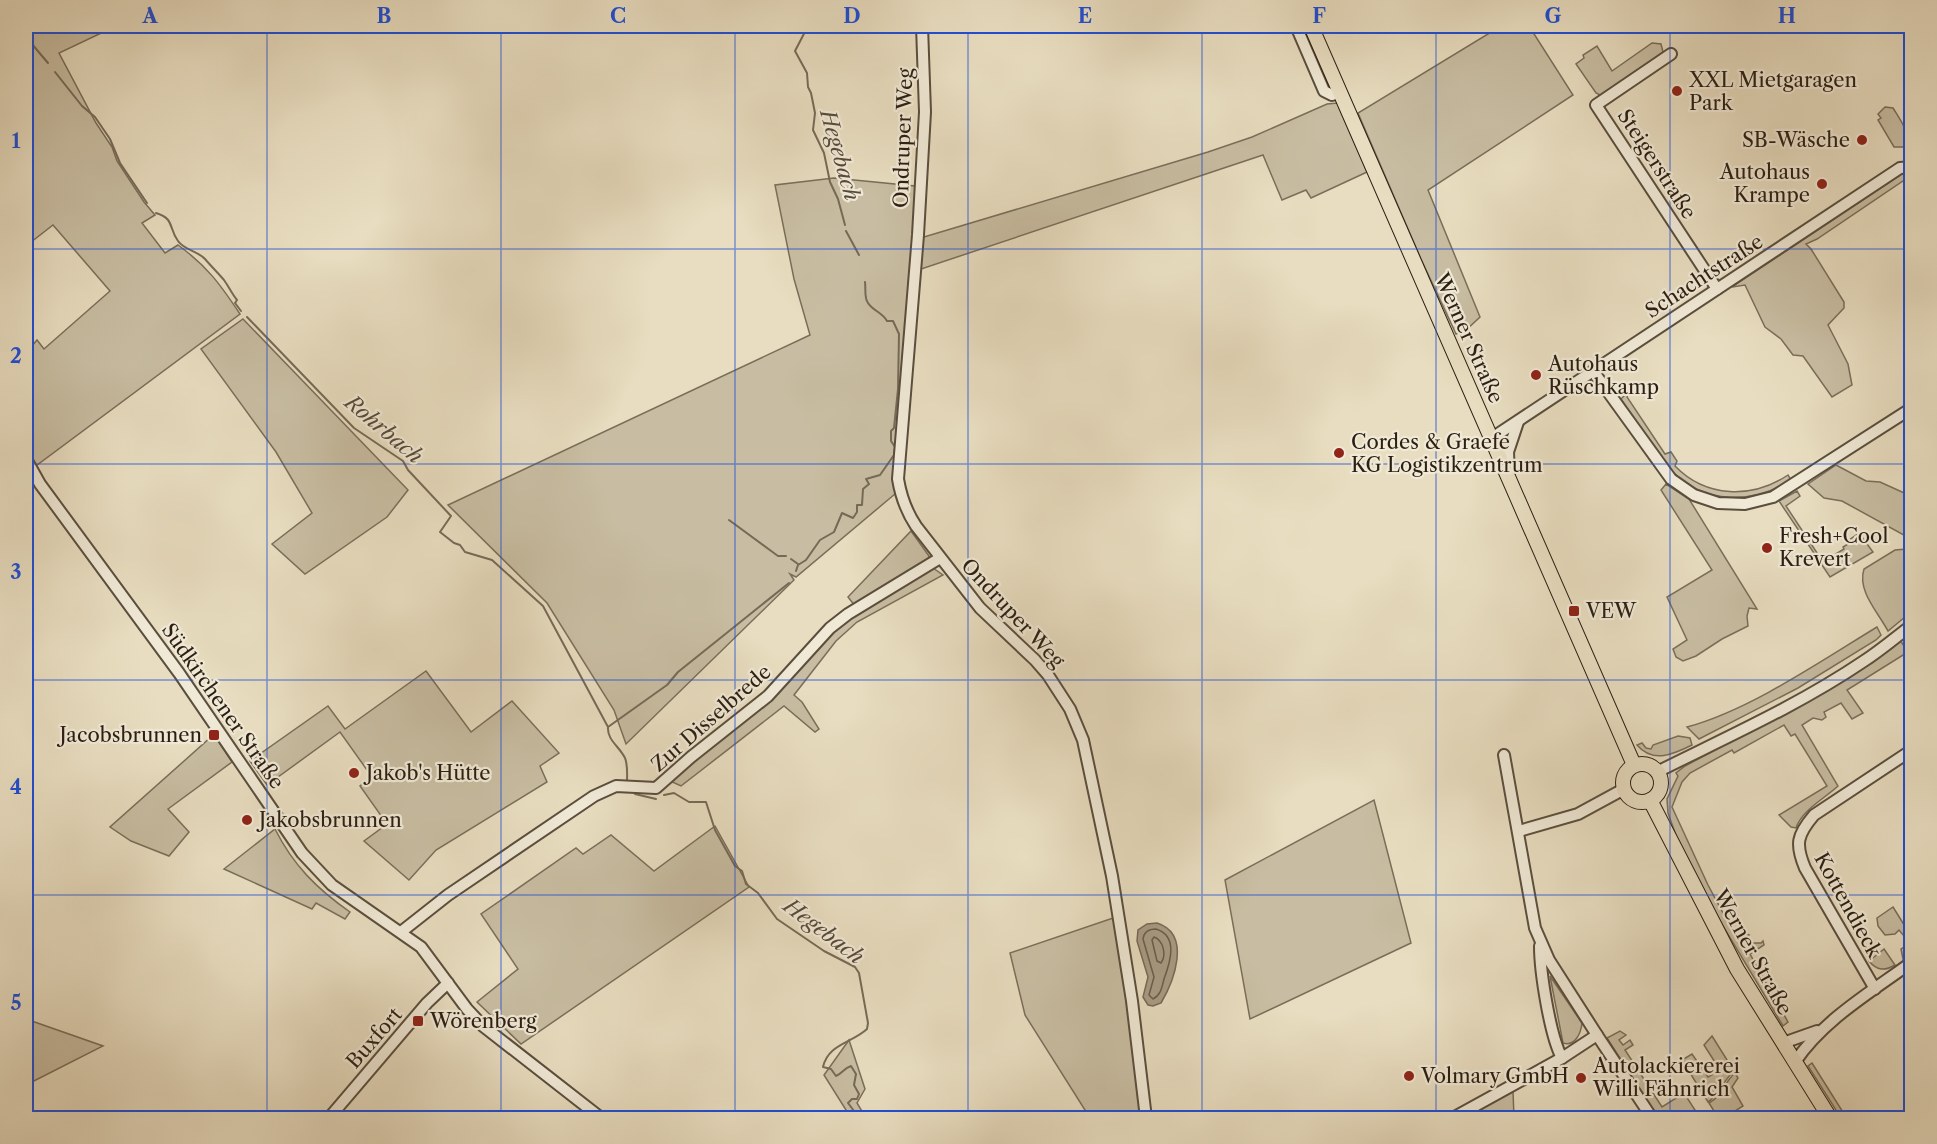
<svg xmlns="http://www.w3.org/2000/svg" width="1937" height="1144" font-family="'Libre Caslon Text',serif">
<style>
.green{fill:#c8bda2;stroke:#7a6e5a;stroke-width:1.5}
.water{fill:#a89c85;stroke:#766a57;stroke-width:1.5}
.lines{fill:none;stroke-linecap:round;stroke-linejoin:round}
.shore{stroke:#6a5d4c;stroke-width:1.5}
.stream{stroke:#766a57;stroke-width:2}
.minor-casing{stroke:#5a4e3e;stroke-width:14}
.major-casing{stroke:#2b1e12;stroke-width:16}
.minor{stroke:#f0e9d6;stroke-width:10}
.major{stroke:#e8ddc0;stroke-width:14}
.grid{fill:none;stroke:#1d4ed8;stroke-width:1.5;stroke-opacity:0.55}
.poi-dot{fill:#8f2418;stroke:#f0e9d6;stroke-width:2}
.labels{text-anchor:middle;dominant-baseline:central;stroke-width:4.5;stroke-linejoin:round;paint-order:stroke}
.poi-label{font-size:20px;fill:#2b1e12;stroke:#f0e9d6;text-anchor:start}
.street-label{font-size:20px;fill:#2b1e12;stroke:#f0e9d6}
.water-label{font-size:21px;font-style:italic;fill:#574a3a;stroke:#f0e9d6}
.neatline{fill:none;stroke:#1d4ed8;stroke-width:2}
.grid-label{font-size:20px;text-anchor:middle;font-weight:bold;fill:#1d4ed8}
</style>
<rect width="100%" height="100%" fill="#e8ddc0"/>
<filter id="stains"><feTurbulence type="fractalNoise" baseFrequency=".00333" numOctaves="4"/><feColorMatrix values="0 0 0 0 .2 0 0 0 0 .09 0 0 0 0 .02 0 0 0 .5 -.17"/></filter>
<radialGradient id="worn" r=".72"><stop offset=".6" stop-color="#630" stop-opacity="0"/><stop offset="1" stop-color="#630" stop-opacity=".3"/></radialGradient>
<!-- green -->
<g class="green">
<path d="M26 26H67L71 33 87 26H116L59 53 96 123 112 147 117 161 144 202 155 215 142 223 165 253 178 245C207 266 220 284 240 314L33 468 26 448V353L37 340 44 349 110 291 53 225 26 246Z"/>
<polygon points="1501,26 1529,26 1573,95 1428,190 1480,317 1466,330 1456,334 1421,259 1358,113"/>
<polygon points="1652,43 1661,44 1663,52 1605,94 1600,95 1596,93 1576,64 1584,58 1583,55 1597,46 1612,71"/>
<polygon points="1338,103 1367,172 1311,198 1306,190 1282,200 1263,155 909,273 895,494 796,577 790,574 794,580 626,744 614,710 547,603 448,505 810,335 794,279 775,185 834,178 915,186 914,240 1208,152 1252,137 1327,104"/>
<path d="M1885 107 1893 108C1901 121 1909 131 1908 147H1894L1878 120 1881 118 1878 114Z"/>
<polygon points="1902,174 1911,175 1911,181 1903,181 1817,239 1806,244 1811,249 1844,302 1844,308 1828,325 1848,364 1852,385 1832,397 1803,356 1793,355 1781,339 1765,327 1745,285 1732,287"/>
<polygon points="243,319 408,490 387,517 305,574 272,544 312,513 276,452 201,349"/>
<path d="M1629 391 1627 397 1665 454 1671 452 1677 461 1675 466C1706 498 1752 499 1788 475L1791 480C1754 504 1704 505 1672 471 1652 450 1637 423 1621 399Z"/>
<polygon points="1836,465 1866,481 1880,482 1911,496 1911,539 1842,501 1824,498 1808,484"/>
<polygon points="1666,484 1689,499 1757,609 1749,608 1747,616 1748,626 1722,639 1696,656 1683,661 1676,657 1673,649 1687,640 1667,597 1712,570 1661,490"/>
<polygon points="1797,491 1800,496 1786,506 1823,562 1844,549 1843,547 1848,544 1846,542 1859,533 1873,552 1830,577 1779,501"/>
<polygon points="911,531 929,556 927,563 855,606 848,597"/>
<path d="M1907 549 1911 553V612L1888 631C1878 612 1857 591 1864 569L1895 550Z"/>
<polygon points="933,568 943,575 857,622 836,641 794,695 802,702 819,729 815,732 784,706 681,786 670,781 849,616"/>
<path d="M1877 627 1881 635 1876 640 1798 688 1699 739 1687 727C1750 710 1821 661 1877 627Z"/>
<path d="M1900 640 1908 652 1847 690 1863 713 1852 719 1841 703 1824 712 1826 717 1822 720 1813 718 1802 725 1838 786C1824 799 1802 810 1796 828L1791 827 1779 815 1827 786 1795 734 1791 736 1784 725 1734 753 1732 750 1690 773 1682 782 1672 807 1708 885 1737 939 1747 934 1749 935 1746 938 1752 943H1761L1763 941 1764 945 1750 954 1788 1022 1783 1026 1714 911 1682 852 1668 813 1667 799 1678 776 1676 773 1685 766 1831 688 1863 668Z"/>
<polygon points="426,671 471,732 512,701 559,753 540,766 547,782 436,850 409,880 364,841 387,824 360,786 372,777 340,732 267,785 250,761 328,706 345,729"/>
<polygon points="215,736 232,762 168,809 189,832 169,856 131,841 110,827 211,737"/>
<path d="M1678 736 1690 738 1692 745C1674 754 1653 764 1637 745L1642 743 1646 748 1651 749 1653 745Z"/>
<polygon points="1374,800 1411,943 1250,1019 1225,880"/>
<polygon points="715,826 749,887 521,1044 477,1002 518,969 481,914 576,848 583,854 611,835 654,871"/>
<path d="M275 829C293 865 317 889 350 912L345 919 316 903 312 909 224 869Z"/>
<polygon points="1893,907 1911,936 1911,953 1903,959 1901,949 1910,943 1899,930 1895,934 1885,935 1878,926 1877,918"/>
<polygon points="1116,917 1142,1118 1090,1118 1025,1015 1010,953"/>
<path d="M1884 949 1895 965C1885 971 1877 971 1869 961Z"/>
<path d="M1550 976 1582 1023C1581 1033 1575 1047 1563 1043Z"/>
<polygon points="26,1019 103,1046 26,1085"/>
<polygon points="1620,1031 1626,1035 1619,1040 1623,1045 1630,1040 1633,1045 1625,1050 1662,1107 1684,1093 1695,1110 1683,1117 1658,1118 1607,1038"/>
<path d="M1712 1036 1734 1071C1723 1080 1721 1094 1708 1102L1682 1060 1692 1054 1708 1077 1720 1070 1704 1045Z"/>
<polygon points="849,1040 865,1089 857,1103 866,1118 851,1118 824,1075"/>
<polygon points="1812,1063 1846,1117 1841,1118 1808,1066"/>
<path d="M1735 1073 1738 1078 1732 1087 1743 1106 1724 1118H1714L1711 1114 1714 1111 1709 1103C1723 1096 1724 1082 1735 1073Z"/>
<polygon points="1513,1091 1514,1118 1463,1118"/>
</g>
<!-- water -->
<path class="water" d="M1157 923C1192 934 1174 981 1161 1003L1153 1006 1148 1005 1143 997 1148 977 1137 941 1138 930 1147 924Z"/>
<g class="lines">
<!-- shore -->
<g class="shore">
<path d="M1156 929C1179 936 1170 963 1164 979 1162 987 1161 995 1153 999L1149 995 1154 977 1143 939C1144 931 1149 929 1156 929Z"/>
<path d="M1154 937C1163 940 1167 955 1161 963L1157 961 1152 940Z"/>
</g>
<!-- stream -->
<g class="stream">
<polyline points="808,26 795,51 807,73 808,87 811,93 815,113 813,130 824,153 830,182 838,199 845,225"/>
<polyline points="26,37 48,63"/>
<polyline points="55,72 82,106 95,117 110,139 120,163 147,203"/>
<path d="M156 213C175 219 168 227 178 241 184 250 198 251 205 259 211 266 218 273 224 280 229 287 232 294 237 300L235 303 241 311"/>
<polyline points="846,231 859,255"/>
<polyline points="247,317 354,428 403,461 408,470 451,516 440,532 454,543 460,545 465,552 492,560 543,606 608,727"/>
<polyline points="729,520 778,556 786,556"/>
<polyline points="791,559 798,564"/>
<path d="M796 571 798 565 806 560 820 540 834 532 842 513 853 518 857 512V505H862L863 489 869 484 866 479 880 475 894 455 895 447 891 441V431L894 428 898 389 899 334 893 321H887C882 312 873 311 868 303 864 298 866 289 865 282"/>
<path d="M627 783C627 775 628 765 625 758 619 746 607 740 608 727L667 685 678 672 789 583"/>
<polyline points="635,794 656,799"/>
<path d="M664 795 674 793 689 802H706L715 830 735 866 742 871 746 884 758 893 777 919 824 951 855 967 859 973 868 1023 867 1029C852 1043 828 1044 823 1067L831 1069 836 1076C842 1074 844 1068 851 1066L856 1074 854 1085 859 1094 857 1099H852L848 1103 857 1115V1118"/>
</g>
<!-- minor casing -->
<g class="minor-casing">
<g id="minor">
<path d="M922 26 925 112 918 235 898 479C901 497 906 511 916 526L980 608 1035 660 1048 675 1070 709 1083 740 1112 876 1132 1001 1146 1118"/>
<polyline points="1296,26 1324,91 1332,95 1340,92"/>
<polyline points="1671,54 1596,105 1717,289"/>
<polyline points="1593,371 1671,479 1694,495 1718,503 1745,504 1773,497 1912,408"/>
<polyline points="1492,438 1900,168 1912,167"/>
<polyline points="26,459 40,484 179,673 302,853 332,885 421,947 467,1009 483,1026 601,1118"/>
<polyline points="1509,474 1508,452 1518,422"/>
<polyline points="1504,755 1535,928 1549,960 1597,1035"/>
<path d="M1657 772C1727 737 1799 705 1864 661 1881 650 1896 637 1912 625"/>
<polyline points="1519,831 1578,814 1624,789"/>
<polyline points="401,932 448,895 594,796 616,786 656,788 691,757 768,696 830,628 848,614 940,558"/>
<path d="M1540 946C1540 972 1550 1036 1562 1058"/>
<path d="M1875 989 1805 868C1795 844 1797 835 1814 815L1912 750"/>
<polyline points="1783,1043 1817,1031"/>
<path d="M1795 1062C1823 1020 1871 992 1912 962"/>
<polyline points="329,1118 427,1003 448,983"/>
<polyline points="1453,1118 1562,1058 1597,1035 1652,1118"/>
</g>
</g>
<!-- major casing -->
<g class="major-casing">
<g id="major">
<polyline points="1311,26 1634,765"/>
<circle cx="1642" cy="783" r="19"/>
<polyline points="1650,800 1737,969 1830,1118"/>
</g>
</g>
<!-- minor -->
<use href="#minor" class="minor"/>
<!-- major -->
<use href="#major" class="major"/>
</g>
<!-- grid -->
<path class="grid" d="M267 26V1118M501 26V1118M735 26V1118M968 26V1118M1202 26V1118M1436 26V1118M1670 26V1118M26 249H1912M26 464H1912M26 680H1912M26 895H1912"/>
<!-- markers -->
<g class="poi-dot">
<circle cx="1677" cy="91" r="6"/>
<circle cx="1862" cy="140" r="6"/>
<circle cx="1822" cy="184" r="6"/>
<circle cx="1536" cy="375" r="6"/>
<circle cx="1339" cy="453" r="6"/>
<circle cx="1767" cy="548" r="6"/>
<rect x="1568" y="605" width="12" height="12" rx="3"/>
<rect x="208" y="729" width="12" height="12" rx="3"/>
<circle cx="354" cy="773" r="6"/>
<circle cx="247" cy="820" r="6"/>
<rect x="412" y="1015" width="12" height="12" rx="3"/>
<circle cx="1409" cy="1076" r="6"/>
<circle cx="1581" cy="1078" r="6"/>
</g>
<g class="labels">
<!-- poi labels -->
<g class="poi-label">
<text x="1689" y="80">XXL Mietgaragen<tspan x="1689" dy="23">Park</tspan></text>
<text x="1850" y="140" text-anchor="end">SB-Wäsche</text>
<text x="1810" y="172" text-anchor="end">Autohaus<tspan x="1810" dy="23">Krampe</tspan></text>
<text x="1548" y="364">Autohaus<tspan x="1548" dy="23">Rüschkamp</tspan></text>
<text x="1351" y="442">Cordes &amp; Graefe<tspan x="1351" dy="23">KG Logistikzentrum</tspan></text>
<text x="1779" y="536">Fresh+Cool<tspan x="1779" dy="23">Krevert</tspan></text>
<text x="1586" y="611">VEW</text>
<text x="202" y="735" text-anchor="end">Jacobsbrunnen</text>
<text x="366" y="773">Jakob's Hütte</text>
<text x="259" y="820">Jakobsbrunnen</text>
<text x="430" y="1021">Wörenberg</text>
<text x="1593" y="1066">Autolackiererei<tspan x="1593" dy="23">Willi Fähnrich</tspan></text>
<text x="1421" y="1076">Volmary GmbH</text>
</g>
<!-- street labels -->
<g class="street-label">
<text transform="translate(903 138) rotate(-88)">Ondruper Weg</text>
<text transform="translate(1657 164) rotate(57)">Steigerstraße</text>
<text transform="translate(1704 276) rotate(-33)">Schachtstraße</text>
<text transform="translate(1469 338) rotate(66)">Werner Straße</text>
<text transform="translate(1013 613) rotate(47)">Ondruper Weg</text>
<text transform="translate(223 706) rotate(55)">Südkirchener Straße</text>
<text transform="translate(711 718) rotate(-41)">Zur Disselbrede</text>
<text transform="translate(1848 905) rotate(61)">Kottendieck</text>
<text transform="translate(1753 952) rotate(61)">Werner Straße</text>
<text transform="translate(374 1038) rotate(-49)">Buxfort</text>
</g>
<!-- water labels -->
<g class="water-label">
<text transform="translate(840 155) rotate(74)">Hegebach</text>
<text transform="translate(384 429) rotate(40)">Rohrbach</text>
<text transform="translate(824 931) rotate(37)">Hegebach</text>
</g>
</g>
<!-- margin -->
<rect width="1937" height="1144" fill="none" stroke="#e8ddc0" stroke-width="66"/>
<rect x="33" y="33" width="1871" height="1078" class="neatline"/>
<g class="grid-label">
<text x="150" y="23">A</text>
<text x="384" y="23">B</text>
<text x="618" y="23">C</text>
<text x="852" y="23">D</text>
<text x="1085" y="23">E</text>
<text x="1319" y="23">F</text>
<text x="1553" y="23">G</text>
<text x="1787" y="23">H</text>
<text x="16" y="148">1</text>
<text x="16" y="363">2</text>
<text x="16" y="579">3</text>
<text x="16" y="794">4</text>
<text x="16" y="1010">5</text>
</g>
<rect width="100%" height="100%" filter="url(#stains)"/>
<rect width="100%" height="100%" fill="url(#worn)"/>
</svg>
